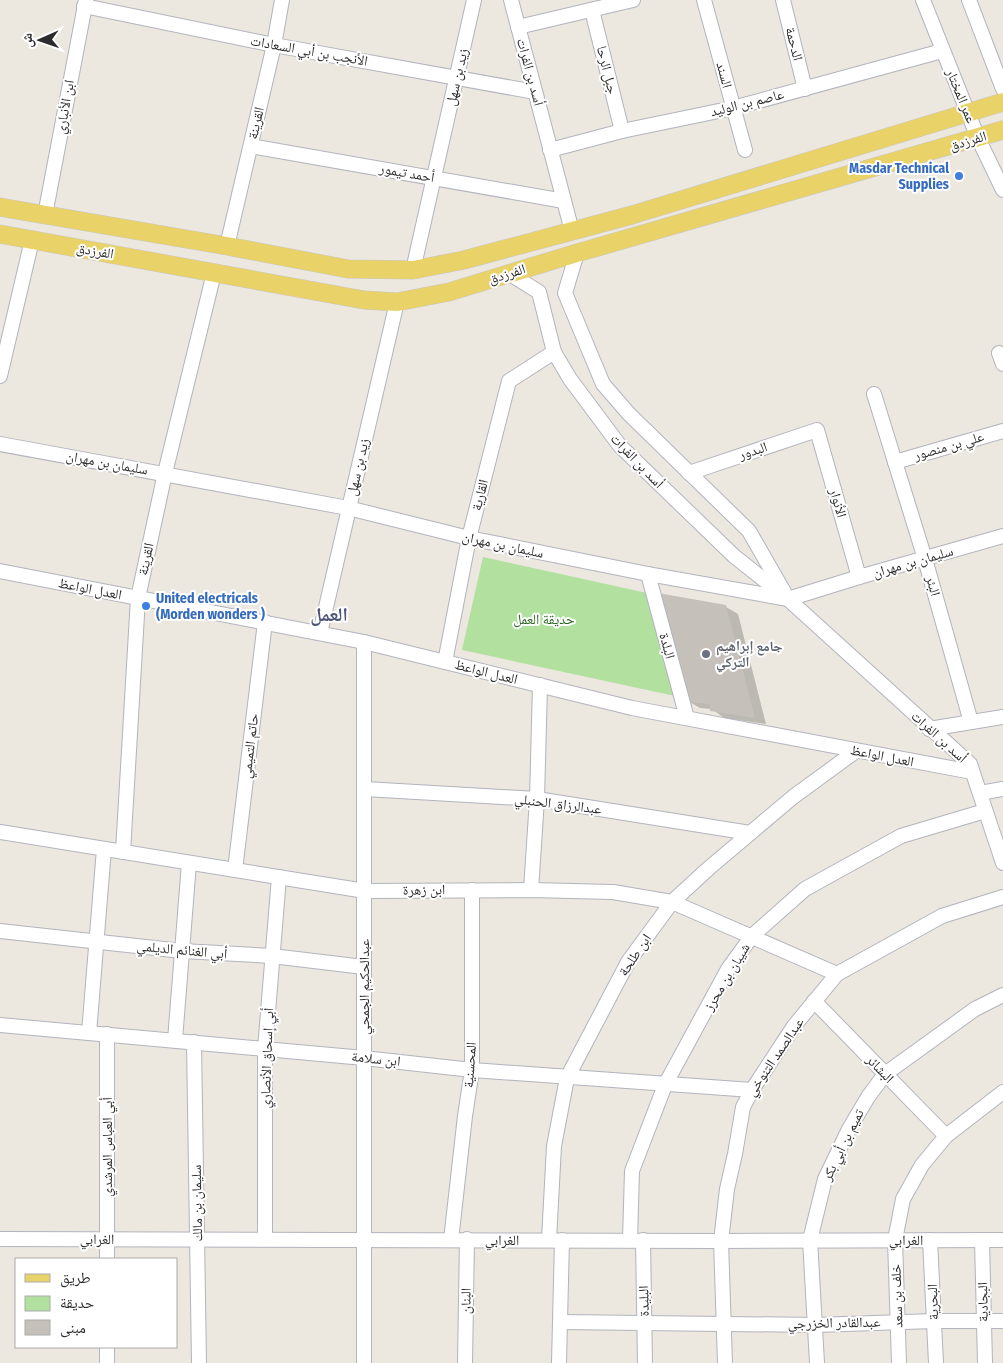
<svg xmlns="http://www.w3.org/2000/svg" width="1003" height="1363" font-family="'Fira Sans Condensed','Noto Naskh Arabic',sans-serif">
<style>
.green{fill:#b1e09f}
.shadow{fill:#0003}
.building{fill:#c5c1ba}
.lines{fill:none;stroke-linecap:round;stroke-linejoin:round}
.minor-casing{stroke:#b2b4be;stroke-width:16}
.major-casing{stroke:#c8c8c8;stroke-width:19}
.minor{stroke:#fff;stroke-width:14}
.major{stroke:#e9d268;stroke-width:18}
.shop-dot{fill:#3f7fe0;stroke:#fff;stroke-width:2}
.worship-dot{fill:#6b7280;stroke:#fff;stroke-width:2}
.labels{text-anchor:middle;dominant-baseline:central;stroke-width:4;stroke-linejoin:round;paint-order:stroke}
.street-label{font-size:14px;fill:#2c2c2c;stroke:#fff}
.shop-label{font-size:14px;font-weight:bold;fill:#366cbe;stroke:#fff;text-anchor:end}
.park-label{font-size:14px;fill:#2a651f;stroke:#fff}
.worship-label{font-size:14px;font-weight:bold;fill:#5b616d;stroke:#fff;text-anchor:start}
.district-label{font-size:19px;font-weight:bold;fill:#4e547a;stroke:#fff}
</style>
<rect width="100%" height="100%" fill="#ece7df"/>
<!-- green -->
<polygon class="green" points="483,557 647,593 675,696 462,650"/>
<!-- shadow -->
<polygon class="shadow" points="726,607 738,614 766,724 724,718 712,709 700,708 688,701"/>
<!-- building -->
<polygon class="building" points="658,593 726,605 755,718 710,711 710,704 687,702"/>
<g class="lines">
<!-- minor casing -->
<g class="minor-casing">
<g id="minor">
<polyline points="511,0 572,231"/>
<polyline points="704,0 745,150"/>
<polyline points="783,0 805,89"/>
<polyline points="923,0 978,138 1003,190"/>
<polyline points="969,0 1003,89"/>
<polyline points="84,6 274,45 535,92"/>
<polyline points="592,10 622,131"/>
<polyline points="518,27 633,0"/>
<polyline points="251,146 564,201"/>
<polyline points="550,150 622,131 733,108 942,51"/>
<polyline points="45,215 86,0"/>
<polyline points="227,246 274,45 282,0"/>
<polyline points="577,253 565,293 603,384 629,414 749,531 784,592"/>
<polyline points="413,270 474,0"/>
<polyline points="510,274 539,292 554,352 570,379 620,446 734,556 788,599 970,764 1003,863"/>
<polyline points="999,353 1003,364"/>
<polyline points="0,376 32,240"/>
<polyline points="874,394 925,559 971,722"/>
<polyline points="0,444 348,508 469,538 648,574 788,599 859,577 1003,536"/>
<polyline points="895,462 1003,431"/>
<polyline points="689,473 817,430 859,577"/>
<polyline points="0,571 364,642 632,708 972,772"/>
<polyline points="648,574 687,718"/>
<polyline points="320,633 397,302"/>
<polyline points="364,642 364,1363"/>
<polyline points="445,662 469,538 509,381 554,352"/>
<polyline points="929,729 1003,717"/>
<polyline points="365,789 537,799 750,833"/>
<polyline points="980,793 1003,789"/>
<polyline points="0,832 365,891 531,890 613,892 672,902 837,974"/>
<polyline points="123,852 138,598 165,473 214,273"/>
<polyline points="235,870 265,622"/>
<polyline points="531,890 537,799 540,685"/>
<polyline points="0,931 182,951 272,956 364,967"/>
<polyline points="814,1001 946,1136"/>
<polyline points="0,1025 364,1058 472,1070 752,1090"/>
<polyline points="89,1033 104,849"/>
<polyline points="175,1040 189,863"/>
<polyline points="194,1042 199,1363"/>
<polyline points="0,1239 721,1241 1003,1240"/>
<polyline points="265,1239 265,1049 279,877"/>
<polyline points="451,1240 465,1116 472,1070 472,890"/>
<polyline points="549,1240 554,1146 567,1078 628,962 672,902 709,868 793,797 856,751"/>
<polyline points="630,1240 632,1171 665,1085 728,969 752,936 805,889 901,836 985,811"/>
<polyline points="643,1240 645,1363"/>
<polyline points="930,1240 936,1363"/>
<polyline points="982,1240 985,1363"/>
<polyline points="107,1259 107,1034"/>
<polyline points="561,1322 815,1325 934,1321 1003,1321"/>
<polyline points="107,1347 107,1363"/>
<polyline points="465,1363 467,1239"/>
<polyline points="559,1363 562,1240"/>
<polyline points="725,1363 721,1241 727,1189 735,1154 743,1107 752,1090 794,1026 837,974 942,916 1003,897"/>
<polyline points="817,1363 810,1240 825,1179 849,1129 868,1097 885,1074 975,1009 1003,995"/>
<polyline points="899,1363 895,1240 903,1199 922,1165 946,1136 1003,1092"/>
</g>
</g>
<!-- major casing -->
<g class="major-casing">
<g id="major">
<polyline points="0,207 227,246 348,269 413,270 464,260 632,215 1003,102"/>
<polyline points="0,234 364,300 397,302 449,292 577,253 1003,130"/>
</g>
</g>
<!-- minor -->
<use href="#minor" class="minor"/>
<!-- major -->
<use href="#major" class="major"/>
</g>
<!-- markers -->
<g class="shop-dot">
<circle cx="959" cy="176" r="5"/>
<circle cx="146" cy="606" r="5"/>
</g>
<circle class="worship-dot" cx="706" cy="654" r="5"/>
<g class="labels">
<!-- street labels -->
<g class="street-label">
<text transform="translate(794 44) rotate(76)">الدحمة</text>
<text transform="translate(309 51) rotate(10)">الأنجب بن أبي السعادات</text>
<text transform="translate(607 70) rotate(76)">جبل الرحا</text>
<text transform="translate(530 72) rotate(75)">أسد بن الفرات</text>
<text transform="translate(724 75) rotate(75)">السند</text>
<text transform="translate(457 77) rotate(-77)">زيد بن سهل</text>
<text transform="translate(961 96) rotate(68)">عمر المختار</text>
<text transform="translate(747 103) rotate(-14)">عاصم بن الوليد</text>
<text transform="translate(65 107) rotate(-80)">ابن الأنباري</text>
<text transform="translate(256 123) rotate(-77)">القرينة</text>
<text transform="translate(968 141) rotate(-16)">الفرزدق</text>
<text transform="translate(407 173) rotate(10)">أحمد تيمور</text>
<text transform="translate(95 251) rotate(10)">الفرزدق</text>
<text transform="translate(507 274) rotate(-17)">الفرزدق</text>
<text transform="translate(949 446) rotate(-16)">علي بن منصور</text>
<text transform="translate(753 451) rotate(-18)">البدور</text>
<text transform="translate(637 461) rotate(46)">أسد بن الفرات</text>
<text transform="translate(107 463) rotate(10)">سليمان بن مهران</text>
<text transform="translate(358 467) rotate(-77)">زيد بن سهل</text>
<text transform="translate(480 495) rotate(-76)">القارية</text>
<text transform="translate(838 503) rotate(74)">الأنوار</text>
<text transform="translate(503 545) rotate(12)">سليمان بن مهران</text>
<text transform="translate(146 559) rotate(-78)">القرينة</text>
<text transform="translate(913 562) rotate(-16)">سليمان بن مهران</text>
<text transform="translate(933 586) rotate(74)">البئر</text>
<text transform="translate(90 589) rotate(11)">العدل الواعظ</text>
<text transform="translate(667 646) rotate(75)">البلدة</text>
<text transform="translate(486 672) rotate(14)">العدل الواعظ</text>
<text transform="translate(939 737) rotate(42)">أسد بن الفرات</text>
<text transform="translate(250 746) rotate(-83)">حاتم التميمي</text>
<text transform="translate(882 756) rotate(11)">العدل الواعظ</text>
<text transform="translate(558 804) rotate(7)">عبدالرزاق الحنبلي</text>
<text transform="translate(424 890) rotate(-1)">ابن زهرة</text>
<text transform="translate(182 950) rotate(5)">أبي الغنائم الديلمي</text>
<text transform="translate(635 955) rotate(-56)">ابن طلحة</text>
<text transform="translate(727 977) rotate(-59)">شيبان بن محرز</text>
<text transform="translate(364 987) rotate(-90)">عبدالحكيم الجمحي</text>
<text transform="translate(775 1057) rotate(-56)">عبدالصمد التنوخي</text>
<text transform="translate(267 1058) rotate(-88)">أبي إسحاق الأنصاري</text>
<text transform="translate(376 1059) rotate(6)">ابن سلامة</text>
<text transform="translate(470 1065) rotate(-86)">المحسنية</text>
<text transform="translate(880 1069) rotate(46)">البشائر</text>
<text transform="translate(843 1145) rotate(-64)">تميم بن أبي بكر</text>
<text transform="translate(107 1147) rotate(-90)">أبي العباس المرشدي</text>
<text transform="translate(197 1203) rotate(-91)">سليمان بن مالك</text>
<text x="97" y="1239">الغرابي</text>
<text x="502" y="1240">الغرابي</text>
<text x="906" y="1240">الغرابي</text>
<text transform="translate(897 1296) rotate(-92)">خلف بن سعد</text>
<text transform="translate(466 1301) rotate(-89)">البنان</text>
<text transform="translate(644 1301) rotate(-91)">البليدة</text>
<text transform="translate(933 1302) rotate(-92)">البحرية</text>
<text transform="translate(983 1302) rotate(-91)">البجادية</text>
<text transform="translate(834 1323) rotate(-1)">عبدالقادر الخزرجي</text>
</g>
<!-- shop labels -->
<g class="shop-label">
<text x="949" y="168">Masdar Technical<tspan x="949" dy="16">Supplies</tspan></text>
<text x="156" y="598" text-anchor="start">United electricals<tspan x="156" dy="16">(Morden wonders )</tspan></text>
</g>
<!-- park labels -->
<g class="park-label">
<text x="544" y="619">حديقة العمل</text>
</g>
<!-- worship labels -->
<g class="worship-label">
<text x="716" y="646">جامع إبراهيم<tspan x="716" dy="16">التركي</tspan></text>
</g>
<!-- district labels -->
<g class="district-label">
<text x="329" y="614">العمل</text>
</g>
</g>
<!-- legend -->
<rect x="15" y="1258" width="162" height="90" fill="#ffffff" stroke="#ababab"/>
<rect x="25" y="1274" width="25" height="8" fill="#e9d268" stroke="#ababab"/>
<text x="60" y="1283" font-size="15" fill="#2c2c2c">طريق</text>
<rect x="25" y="1296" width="25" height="15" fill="#b1e09f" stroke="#ababab"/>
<text x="60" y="1308" font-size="15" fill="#2c2c2c">حديقة</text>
<rect x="25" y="1320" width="25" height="15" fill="#c5c1ba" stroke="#ababab"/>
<text x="60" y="1333" font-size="15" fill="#2c2c2c">مبنى</text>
<!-- north arrow -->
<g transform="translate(40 40) rotate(268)" stroke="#ffffff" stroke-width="4" paint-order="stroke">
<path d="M0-4L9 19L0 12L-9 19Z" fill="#2c2c2c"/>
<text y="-8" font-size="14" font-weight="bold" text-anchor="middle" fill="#2c2c2c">ش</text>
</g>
</svg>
